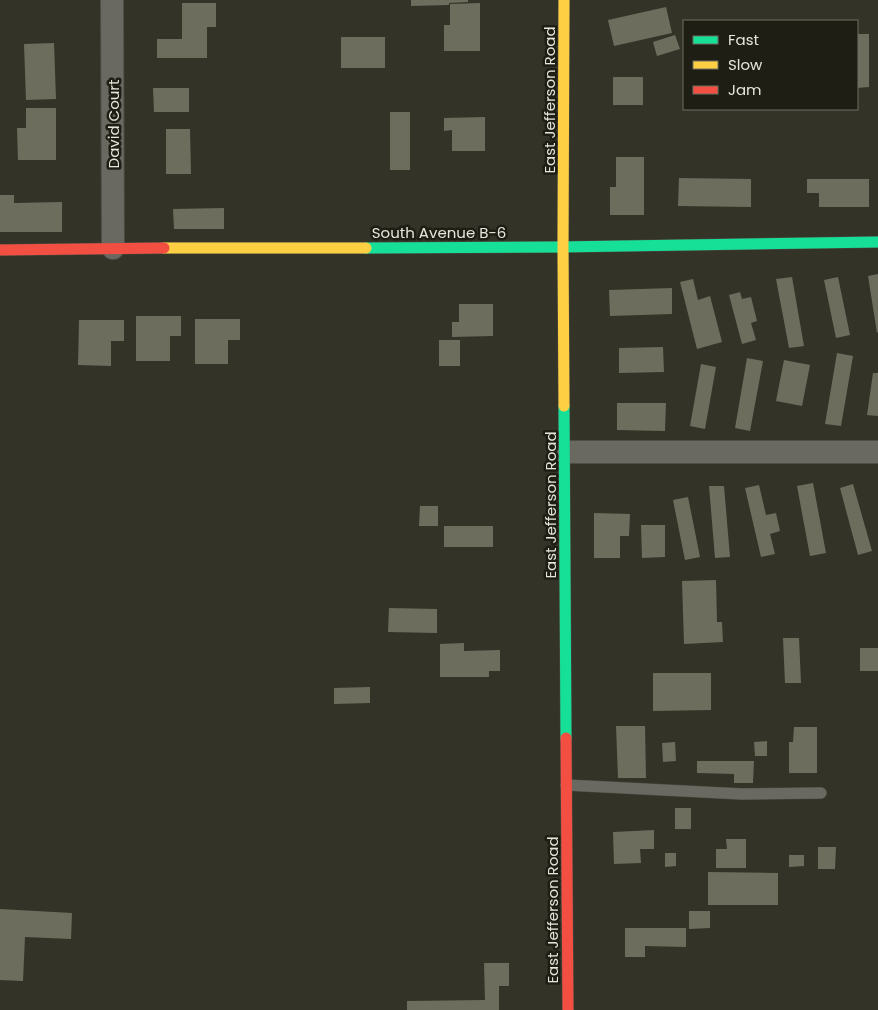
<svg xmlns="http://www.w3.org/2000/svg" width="878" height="1010" font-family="Poppins,sans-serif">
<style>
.building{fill:#6d6d5e}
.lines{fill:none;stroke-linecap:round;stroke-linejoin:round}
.lane-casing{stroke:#4e4e45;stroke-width:12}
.street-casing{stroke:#4e4e45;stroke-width:24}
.fast-casing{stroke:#4e4e45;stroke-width:12}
.slow-casing{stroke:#4e4e45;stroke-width:12}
.jam-casing{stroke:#4e4e45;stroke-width:12}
.lane{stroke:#6a6961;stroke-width:11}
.street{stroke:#6a6961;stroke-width:22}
.fast{stroke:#16e098;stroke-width:11}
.slow{stroke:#ffcf43;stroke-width:11}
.jam{stroke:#f24e42;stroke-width:11}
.labels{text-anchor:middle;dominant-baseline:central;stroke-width:5;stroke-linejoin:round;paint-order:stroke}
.street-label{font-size:15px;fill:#e5e5d9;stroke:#1e1e15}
</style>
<rect width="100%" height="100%" fill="#333328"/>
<!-- building -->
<g class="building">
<polygon points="411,0 468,0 468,2 449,3 449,5 411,6"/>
<polygon points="182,3 216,3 216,27 207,27 207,58 157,58 157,39 182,39"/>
<polygon points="480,3 480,51 444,51 444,25 450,25 450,4"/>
<polygon points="666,7 672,33 614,46 608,20"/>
<polygon points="857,34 869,34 869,87 857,88"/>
<polygon points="675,35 680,49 657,56 653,42"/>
<rect x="341" y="37" width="44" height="31"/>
<polygon points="54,43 56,99 26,100 24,44"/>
<rect x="613" y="77" width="30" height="28"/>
<polygon points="153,88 189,88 189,112 154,112"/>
<polygon points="26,108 56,108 56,160 18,160 17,128 26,128"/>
<rect x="390" y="112" width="20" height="58"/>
<polygon points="485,117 485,151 452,151 452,130 444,131 444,118"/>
<polygon points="166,129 190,129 191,174 166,174"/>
<polygon points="616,157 644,157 644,215 610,215 610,187 616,187"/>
<polygon points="679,178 751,179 751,207 678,206"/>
<polygon points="807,179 869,179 869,207 819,207 819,193 807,193"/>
<polygon points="0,195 14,195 14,203 62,202 62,232 0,232"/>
<polygon points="224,208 224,229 174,229 173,209"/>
<polygon points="878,274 878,332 877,333 868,276"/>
<polygon points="792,277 804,346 789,348 776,279"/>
<polygon points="838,277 850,335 836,338 824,280"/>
<polygon points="693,279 698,300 710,296 722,342 697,349 680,282"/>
<polygon points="672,288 672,314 610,316 609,290"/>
<polygon points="740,292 742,299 751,297 757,321 751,323 756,340 742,344 729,295"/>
<polygon points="459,304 493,304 493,336 452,337 452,322 459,322"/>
<polygon points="136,316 181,316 181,336 170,336 170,361 136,361"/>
<polygon points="195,319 240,319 240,340 228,340 228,364 195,364"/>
<polygon points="79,320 124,320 124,341 111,341 111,366 78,365"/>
<rect x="439" y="340" width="21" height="26"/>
<polygon points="663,347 664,372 619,373 619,348"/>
<polygon points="837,353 853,356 841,426 825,424"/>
<polygon points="747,358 763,361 750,431 735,428"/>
<polygon points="784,360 810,365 802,406 776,401"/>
<polygon points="701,364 716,367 705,429 690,426"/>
<polygon points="873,373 878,373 878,416 867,415"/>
<polygon points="617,403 666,403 665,431 617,430"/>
<polygon points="813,483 826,553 810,556 797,486"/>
<polygon points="853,484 872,551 858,555 840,488"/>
<polygon points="759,485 766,515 776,513 780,531 770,534 775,554 761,557 745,488"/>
<polygon points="709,486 724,486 730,557 715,558"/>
<polygon points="688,497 700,557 685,560 673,500"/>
<polygon points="420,506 438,506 438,526 419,526"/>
<polygon points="594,513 630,514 629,536 620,536 620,558 594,558"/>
<polygon points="641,525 665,525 665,557 642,558"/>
<rect x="444" y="526" width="49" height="21"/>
<polygon points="716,580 717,622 722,622 723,642 684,644 682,581"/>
<polygon points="389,608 437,609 437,633 388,632"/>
<polygon points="783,638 799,638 801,683 785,683"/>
<polygon points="464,643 464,651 500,650 500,671 489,671 489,677 440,677 440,644"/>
<rect x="860" y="648" width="18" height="23"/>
<polygon points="653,673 711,673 711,710 653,711"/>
<polygon points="370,687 370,703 334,704 334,688"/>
<polygon points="616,726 645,726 646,778 618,778"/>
<polygon points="794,727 817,727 817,773 789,773 789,742 793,742"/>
<polygon points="767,741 767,756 755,756 754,742"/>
<polygon points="675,742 676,761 663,762 662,743"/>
<polygon points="697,761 754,761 753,783 734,783 734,774 697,773"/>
<rect x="675" y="808" width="16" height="21"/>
<polygon points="654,830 654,849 640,849 641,863 614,864 613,832"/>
<polygon points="726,839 746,839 746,868 716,868 716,849 727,849"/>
<polygon points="818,847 836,847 835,869 818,869"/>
<polygon points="665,853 676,853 676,866 665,867"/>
<polygon points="789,855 804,855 804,866 789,867"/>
<polygon points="708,872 778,873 778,905 708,905"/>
<polygon points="0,909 72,913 71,939 25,937 23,981 0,980"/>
<polygon points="689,911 710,911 710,928 689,929"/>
<polygon points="625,928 686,928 686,947 645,946 645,957 625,957"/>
<polygon points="484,963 509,963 509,986 499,986 499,1010 407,1010 407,1001 485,1000"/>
</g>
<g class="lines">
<!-- lane casing -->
<g class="lane-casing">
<polyline id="lane" points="566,785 742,794 821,793"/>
</g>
<!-- street casing -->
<g class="street-casing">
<g id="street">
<polyline points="112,0 113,248"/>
<polyline points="564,452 878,452"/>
</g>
</g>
<!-- fast casing -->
<g class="fast-casing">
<g id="fast">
<polyline points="366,248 560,247 878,242"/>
<polyline points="564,406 566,738"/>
</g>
</g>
<!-- slow casing -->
<g class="slow-casing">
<g id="slow">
<polyline points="564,0 563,247 564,406"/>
<polyline points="164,248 366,248"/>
</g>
</g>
<!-- jam casing -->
<g class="jam-casing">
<g id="jam">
<polyline points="0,250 164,248"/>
<polyline points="566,738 568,1010"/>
</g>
</g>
<!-- lane -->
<use href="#lane" class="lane"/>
<!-- street -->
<use href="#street" class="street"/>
<!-- fast -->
<use href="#fast" class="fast"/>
<!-- slow -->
<use href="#slow" class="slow"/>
<!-- jam -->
<use href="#jam" class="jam"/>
</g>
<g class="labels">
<!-- street labels -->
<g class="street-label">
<text transform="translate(549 100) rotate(-90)">East Jefferson Road</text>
<text transform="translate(113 124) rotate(-90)">David Court</text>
<text x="439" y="232">South Avenue B-6</text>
<text transform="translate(550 505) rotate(-90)">East Jefferson Road</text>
<text transform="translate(552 910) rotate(-90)">East Jefferson Road</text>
</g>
</g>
<!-- legend -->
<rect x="683" y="20" width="175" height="90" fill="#1e1e15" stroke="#6e6e63"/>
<rect x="693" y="36" width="25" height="8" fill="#16e098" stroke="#6e6e63"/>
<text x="728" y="45" font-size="15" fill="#e5e5d9">Fast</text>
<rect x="693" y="61" width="25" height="8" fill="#ffcf43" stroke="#6e6e63"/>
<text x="728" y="70" font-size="15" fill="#e5e5d9">Slow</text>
<rect x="693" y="86" width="25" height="8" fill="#f24e42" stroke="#6e6e63"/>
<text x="728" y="95" font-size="15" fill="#e5e5d9">Jam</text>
</svg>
